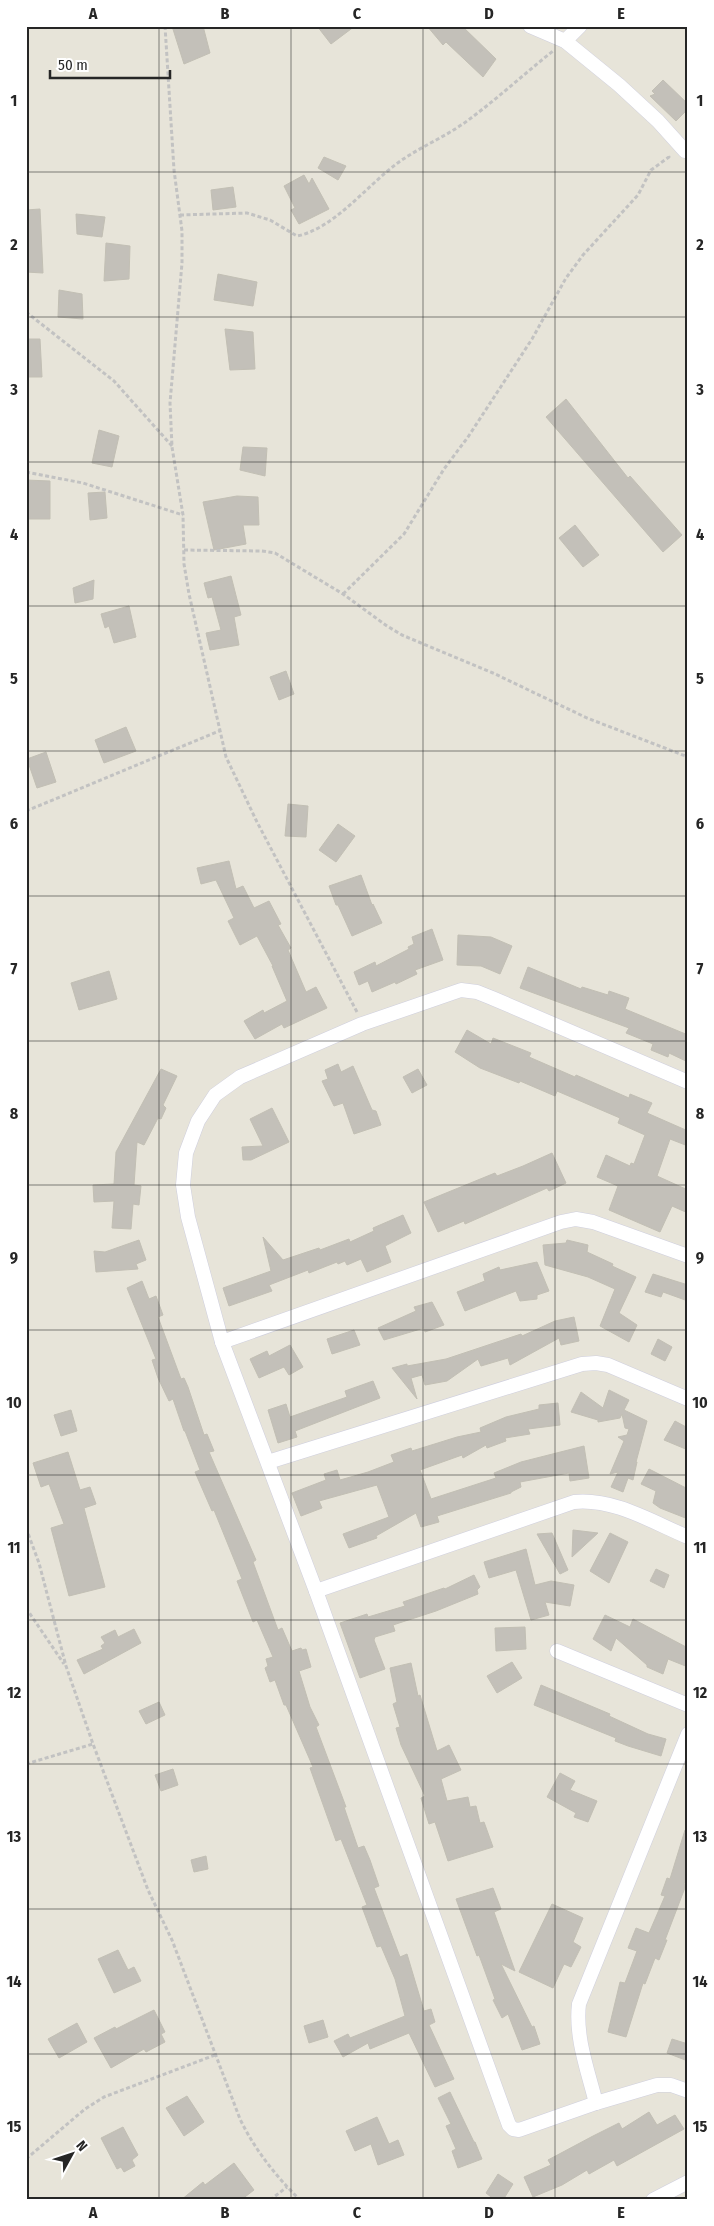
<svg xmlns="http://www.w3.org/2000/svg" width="714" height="2226" font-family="'Fira Sans Condensed',sans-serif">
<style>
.building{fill:#c3c0b9;stroke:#c2bfb4}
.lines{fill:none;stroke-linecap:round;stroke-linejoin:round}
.street-casing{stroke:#cfcfde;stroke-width:15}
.path{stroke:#c2c2c2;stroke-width:3;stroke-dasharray:4 2.5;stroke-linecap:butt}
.street{stroke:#fff;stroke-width:14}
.grid{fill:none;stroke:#262626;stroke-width:1;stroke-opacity:0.55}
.neatline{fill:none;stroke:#262626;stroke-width:2}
.grid-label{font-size:16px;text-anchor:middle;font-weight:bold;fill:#262626}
</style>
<rect width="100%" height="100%" fill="#e7e4d9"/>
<!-- building -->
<g class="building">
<polygon points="172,26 203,26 210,53 184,64"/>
<polygon points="317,26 355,26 331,44"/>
<polygon points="427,26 462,26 496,59 483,77 446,42 443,45"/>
<polygon points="663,80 688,104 688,109 676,121 650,96 655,94 652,91"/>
<polygon points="324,157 346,166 338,180 318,168"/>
<polygon points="304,175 309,184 312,178 329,209 299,224 291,210 295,208 284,186"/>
<polygon points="233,187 236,207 213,210 211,190"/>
<polygon points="40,209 43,273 26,272 26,210"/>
<polygon points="76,214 105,217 102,237 77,234"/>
<polygon points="106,243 130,246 129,279 104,281"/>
<polygon points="218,274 257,282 253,306 214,300"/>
<polygon points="59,290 82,294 83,319 58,317"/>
<polygon points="225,329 253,332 255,369 230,370"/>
<polygon points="26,339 40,339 42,377 26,377"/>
<polygon points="566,399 628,478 630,476 682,535 663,552 546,417"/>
<polygon points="99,430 119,436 112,467 92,463"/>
<polygon points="243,447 267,448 265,476 240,470"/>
<polygon points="26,480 50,481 50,519 26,519"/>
<polygon points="105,492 107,518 90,520 88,493"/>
<polygon points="237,496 258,497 259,525 243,525 246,544 214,550 203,502"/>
<polygon points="575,525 599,555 583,567 559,538"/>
<polygon points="231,576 241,615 234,617 239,645 210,650 206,633 221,630 212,597 208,598 204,583"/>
<polygon points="94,580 93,599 75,603 73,588"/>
<polygon points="129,606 136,637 114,643 109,626 105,628 101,614"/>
<polygon points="286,671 294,694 279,700 270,677"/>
<polygon points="126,727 136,751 104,763 95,740"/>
<polygon points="46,752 56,782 37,788 27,759"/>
<polygon points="288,804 308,806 306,837 285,836"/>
<polygon points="338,824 355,836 336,862 319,850"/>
<polygon points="229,861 236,889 243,886 254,908 269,901 281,924 278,925 291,948 288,950 306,992 316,987 327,1008 284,1028 282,1024 255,1039 244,1021 263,1010 264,1013 287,1001 272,966 273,966 257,936 240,945 228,921 234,918 216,880 201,884 197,868"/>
<polygon points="361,875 372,905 373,904 382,923 352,936 338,905 336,905 329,886"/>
<polygon points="432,929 443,960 415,970 417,974 396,984 395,982 372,992 368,981 359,985 354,972 375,962 376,966 409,949 408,947 414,944 412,937"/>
<polygon points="458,935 491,937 512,946 500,974 481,966 457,965"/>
<polygon points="528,967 581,989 582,987 608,995 609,991 629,998 625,1009 688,1035 688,1062 669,1053 668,1057 651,1050 653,1044 626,1033 629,1028 520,988"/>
<polygon points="109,971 117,999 79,1010 71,983"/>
<polygon points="467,1030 491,1044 493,1038 531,1053 529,1057 575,1077 576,1075 629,1098 630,1094 652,1103 647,1113 688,1131 688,1146 670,1139 657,1176 688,1190 688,1213 672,1206 660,1232 609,1210 618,1186 597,1177 606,1155 630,1166 631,1163 634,1164 645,1135 618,1123 620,1118 557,1091 555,1096 520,1081 519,1083 480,1068 455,1052"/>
<polygon points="338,1064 341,1072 353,1066 372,1110 376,1111 381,1125 354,1134 343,1103 334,1106 322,1081 328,1079 325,1070"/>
<polygon points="161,1069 177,1076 163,1105 166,1108 161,1119 158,1118 144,1145 137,1142 134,1185 141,1186 139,1205 133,1204 131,1229 112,1228 114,1201 94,1202 93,1185 114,1184 116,1152"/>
<polygon points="418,1069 427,1085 412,1093 403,1077"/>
<polygon points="272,1108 289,1142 251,1160 243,1160 242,1147 263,1146 250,1119"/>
<polygon points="552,1153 566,1183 549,1191 547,1188 465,1224 464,1221 438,1232 424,1202 495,1173 497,1176 523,1166"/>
<polygon points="403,1215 411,1233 385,1246 391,1262 367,1272 361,1259 347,1265 345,1261 338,1264 337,1262 309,1273 308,1270 269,1285 272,1291 229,1306 223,1288 271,1271 263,1237 283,1260 319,1248 320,1250 349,1239 350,1242 374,1231 373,1228"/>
<polygon points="139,1240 146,1260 136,1264 138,1269 96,1272 94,1251 105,1252"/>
<polygon points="567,1240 588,1245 587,1252 613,1264 612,1266 636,1277 619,1313 637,1325 629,1342 600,1326 615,1289 588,1277 545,1265 543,1245 566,1243"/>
<polygon points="537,1262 549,1291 537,1295 537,1299 520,1301 516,1291 465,1311 457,1292 485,1281 483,1274 499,1267 500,1270"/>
<polygon points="653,1274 688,1285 688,1301 663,1292 661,1297 645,1292"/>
<polygon points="142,1281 149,1299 156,1296 163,1315 158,1317 181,1379 184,1378 188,1387 204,1435 207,1434 214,1451 209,1452 256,1560 253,1562 278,1630 282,1628 292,1651 301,1648 302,1650 306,1649 311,1667 299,1671 310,1707 319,1725 316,1727 346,1807 344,1807 358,1848 364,1846 370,1860 379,1886 374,1888 400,1957 407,1954 424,2011 431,2009 435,2022 429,2025 454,2079 435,2087 409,2033 370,2049 368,2043 343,2057 334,2041 348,2034 350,2038 405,2016 395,1979 381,1946 377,1947 362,1907 367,1905 341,1839 336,1841 310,1768 313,1767 286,1705 284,1705 275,1680 270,1682 265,1668 268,1666 266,1659 273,1657 257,1620 253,1622 237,1581 242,1579 214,1510 212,1511 195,1472 200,1470 185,1431 184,1431 173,1399 169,1401 158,1378 152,1360 156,1359 127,1288"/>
<polygon points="432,1302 444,1325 425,1332 424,1328 384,1340 378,1328 416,1311 414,1307"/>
<polygon points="574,1317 579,1341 561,1345 559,1338 510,1365 508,1358 481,1366 478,1359 447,1381 425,1385 422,1375 411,1378 417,1399 392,1368 407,1364 407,1366 446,1359 521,1334 522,1336 555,1321"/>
<polygon points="354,1330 360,1345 332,1354 327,1339"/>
<polygon points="658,1339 672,1347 665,1361 651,1354"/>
<polygon points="290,1345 303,1367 289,1375 284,1367 259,1378 250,1359 267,1351 269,1356"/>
<polygon points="373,1381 380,1398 295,1431 297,1437 278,1443 268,1410 286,1404 290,1417 347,1397 345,1391"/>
<polygon points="609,1390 629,1400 624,1410 647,1421 636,1462 637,1462 633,1480 628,1478 623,1492 611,1487 618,1472 610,1474 624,1441 618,1437 627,1435 629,1429 625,1428 622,1414 620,1418 598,1422 598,1420 571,1412 581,1392 603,1408"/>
<polygon points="558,1403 560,1425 528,1429 530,1434 505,1438 506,1441 487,1448 486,1445 463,1458 462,1455 420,1470 431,1499 496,1478 494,1473 521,1462 584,1446 589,1478 570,1481 569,1473 520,1482 521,1487 511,1492 511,1493 437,1516 439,1522 421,1527 416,1513 376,1536 377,1538 349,1548 343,1534 389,1517 377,1485 319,1501 322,1508 301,1516 292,1493 326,1480 324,1474 337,1470 340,1480 368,1472 394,1462 391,1455 411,1448 412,1451 457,1437 481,1432 480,1428 506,1417 539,1409 539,1405"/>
<polygon points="71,1410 77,1431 61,1436 54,1415"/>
<polygon points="675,1421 688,1428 688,1450 664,1440"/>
<polygon points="68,1452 80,1490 90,1487 96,1504 84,1508 105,1587 69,1596 51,1528 64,1524 49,1484 41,1487 33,1463"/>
<polygon points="649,1469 688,1489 688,1519 660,1508 653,1503 656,1491 641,1484"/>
<polygon points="573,1530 598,1533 572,1557"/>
<polygon points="552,1533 568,1570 560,1574 537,1534"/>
<polygon points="610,1533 628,1542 609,1583 590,1571"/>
<polygon points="526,1549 535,1585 551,1581 574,1585 570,1606 545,1602 549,1615 531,1620 516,1570 489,1578 484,1562"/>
<polygon points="656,1569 669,1575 664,1588 650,1581"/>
<polygon points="474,1575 480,1587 477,1590 478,1594 436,1611 393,1625 395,1631 375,1637 374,1640 385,1669 360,1678 340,1623 367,1614 368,1617 405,1606 403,1602 444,1588 445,1589"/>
<polygon points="605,1615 630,1627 633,1619 688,1648 688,1667 668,1659 663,1674 647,1667 647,1665 616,1638 611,1651 593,1639"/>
<polygon points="525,1627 526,1649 496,1651 495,1628"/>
<polygon points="134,1629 141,1643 84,1674 77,1660 103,1649 101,1646 105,1643 101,1637 115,1630 118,1637"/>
<polygon points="512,1662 522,1678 497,1693 487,1676"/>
<polygon points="411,1663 418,1696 420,1695 437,1751 449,1745 461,1770 441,1779 447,1801 468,1797 470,1807 476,1806 480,1823 484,1822 493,1847 448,1861 435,1822 429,1824 421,1798 425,1796 401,1745 396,1728 400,1727 393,1704 397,1702 390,1668"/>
<polygon points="541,1685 610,1714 609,1716 648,1734 666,1739 661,1756 628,1746 615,1741 616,1738 534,1705"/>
<polygon points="159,1702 165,1715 146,1724 139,1711"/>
<polygon points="173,1769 178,1785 161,1791 155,1775"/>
<polygon points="560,1773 575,1781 570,1790 597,1801 588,1822 574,1817 576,1813 547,1797"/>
<polygon points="685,1830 688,1830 688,1872 684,1884 686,1885 665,1940 667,1940 659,1960 655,1958 645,1984 643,1983 626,2037 608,2032 620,1982 625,1983 637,1951 628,1948 636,1928 649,1933 665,1896 661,1895 667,1878 670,1879"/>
<polygon points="206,1856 208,1869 194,1872 191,1860"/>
<polygon points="493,1888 501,1909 494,1912 515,1971 501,1964 532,2027 534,2026 540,2044 522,2050 508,2014 502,2018 493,2000 495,1999 479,1955 477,1956 456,1899"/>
<polygon points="552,1904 583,1918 573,1942 581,1947 571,1967 564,1964 553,1988 519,1972"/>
<polygon points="118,1950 128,1970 134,1967 141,1981 114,1993 98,1959"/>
<polygon points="154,2010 165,2032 161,2034 165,2042 146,2052 144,2049 111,2068 94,2038 115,2027 116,2029"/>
<polygon points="323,2020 328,2037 309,2043 304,2026"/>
<polygon points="77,2023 87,2042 59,2058 48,2039"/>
<polygon points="672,2039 688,2044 688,2061 667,2053"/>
<polygon points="450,2092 474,2142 475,2142 482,2159 458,2168 452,2151 456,2149 446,2126 451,2124 438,2098"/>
<polygon points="187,2096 204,2122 184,2136 166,2108"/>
<polygon points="649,2112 657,2125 675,2115 684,2129 617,2166 614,2160 589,2174 587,2170 562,2185 533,2197 524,2177 551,2165 548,2160 593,2136 619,2123 622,2129"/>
<polygon points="377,2117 389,2144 398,2140 404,2155 378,2165 371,2144 355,2151 346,2131"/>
<polygon points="123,2127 138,2155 132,2160 135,2166 124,2172 121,2167 117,2169 101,2138"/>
<polygon points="234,2163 254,2190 241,2200 181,2200 203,2182 205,2185"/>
<polygon points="498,2174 513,2184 503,2200 495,2200 486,2193"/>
</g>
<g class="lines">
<!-- street casing -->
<g class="street-casing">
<g id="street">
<polyline points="530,26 565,41 619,85 658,121 685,151"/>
<polyline points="565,41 580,26"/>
<polyline points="688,1082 492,998 477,992 461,990 362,1024 240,1077 215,1095 198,1121 186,1153 183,1185 188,1217 222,1342 316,1591 509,2125 513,2129 519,2130 596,2103 657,2085 671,2085 688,2091"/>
<polyline points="222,1342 561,1222 576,1219 593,1222 688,1256"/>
<polyline points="268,1462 582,1364 596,1363 608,1365 688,1399"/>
<path d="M316 1591 574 1502C614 1498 652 1522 688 1537"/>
<polyline points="557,1651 688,1705"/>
<path d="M596 2103C588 2071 575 2037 579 2004L688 1734"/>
<polyline points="653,2200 688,2182"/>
</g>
</g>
<!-- path -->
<g class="path">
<polyline points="165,26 174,170 182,231 182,263 170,403 172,447 183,515 184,564 189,594 226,757 257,822 357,1012"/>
<path d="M180 215 247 213 270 220 297 236C333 229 366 187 395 165 417 148 444 138 467 121 497 99 524 74 553 51"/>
<polyline points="26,312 114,381 172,446"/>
<polyline points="26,472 83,483 183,515"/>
<polyline points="184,550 262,551 275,553 343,594 387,626 402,635 493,673 587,718 688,757"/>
<polyline points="343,594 404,534 444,469 468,437 532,339 566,278 583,255 638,195 651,170 669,157 668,155"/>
<polyline points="26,811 219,731"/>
<path d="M26 1528 39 1563 66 1666 93 1744 148 1890 172 1940 240 2119C255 2150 275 2175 300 2200"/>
<polyline points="26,1608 64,1664"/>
<polyline points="26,1764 93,1744"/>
<polyline points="26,2159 85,2109 104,2097 215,2055"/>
<polyline points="270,2200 287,2187"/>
</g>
<!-- street -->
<use href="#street" class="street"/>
</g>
<!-- grid -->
<path class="grid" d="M159 26V2200M291 26V2200M423 26V2200M555 26V2200M26 172H688M26 317H688M26 462H688M26 606H688M26 751H688M26 896H688M26 1041H688M26 1185H688M26 1330H688M26 1475H688M26 1620H688M26 1764H688M26 1909H688M26 2054H688"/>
<!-- border -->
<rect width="714" height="2226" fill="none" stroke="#ffffff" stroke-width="55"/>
<!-- north arrow -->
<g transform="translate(72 2154) rotate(50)" stroke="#ffffff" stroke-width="4" paint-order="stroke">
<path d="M0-4L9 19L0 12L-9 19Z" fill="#262626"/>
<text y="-8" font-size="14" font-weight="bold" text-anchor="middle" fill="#262626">N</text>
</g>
<!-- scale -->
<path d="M50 70v8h120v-8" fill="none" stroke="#262626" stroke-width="2.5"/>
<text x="58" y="70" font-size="15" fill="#262626" stroke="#ffffff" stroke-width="4" paint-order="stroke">50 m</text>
<rect x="28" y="28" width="658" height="2170" class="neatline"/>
<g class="grid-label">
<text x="93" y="19">A</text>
<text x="225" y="19">B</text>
<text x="357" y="19">C</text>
<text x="489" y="19">D</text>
<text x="621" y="19">E</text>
<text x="14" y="106">1</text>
<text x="700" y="106">1</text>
<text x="14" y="250">2</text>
<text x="700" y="250">2</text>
<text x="14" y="395">3</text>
<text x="700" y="395">3</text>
<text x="14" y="540">4</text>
<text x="700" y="540">4</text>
<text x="14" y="684">5</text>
<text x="700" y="684">5</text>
<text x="14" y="829">6</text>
<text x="700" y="829">6</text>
<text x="14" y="974">7</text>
<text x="700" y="974">7</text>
<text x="14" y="1119">8</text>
<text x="700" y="1119">8</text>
<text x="14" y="1263">9</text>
<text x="700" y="1263">9</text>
<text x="14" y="1408">10</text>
<text x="700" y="1408">10</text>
<text x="14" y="1553">11</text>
<text x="700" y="1553">11</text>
<text x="14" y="1698">12</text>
<text x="700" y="1698">12</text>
<text x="14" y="1842">13</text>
<text x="700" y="1842">13</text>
<text x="14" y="1987">14</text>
<text x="700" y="1987">14</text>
<text x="14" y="2132">15</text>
<text x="700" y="2132">15</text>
<text x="93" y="2218">A</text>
<text x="225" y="2218">B</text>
<text x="357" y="2218">C</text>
<text x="489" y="2218">D</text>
<text x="621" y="2218">E</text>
</g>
</svg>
